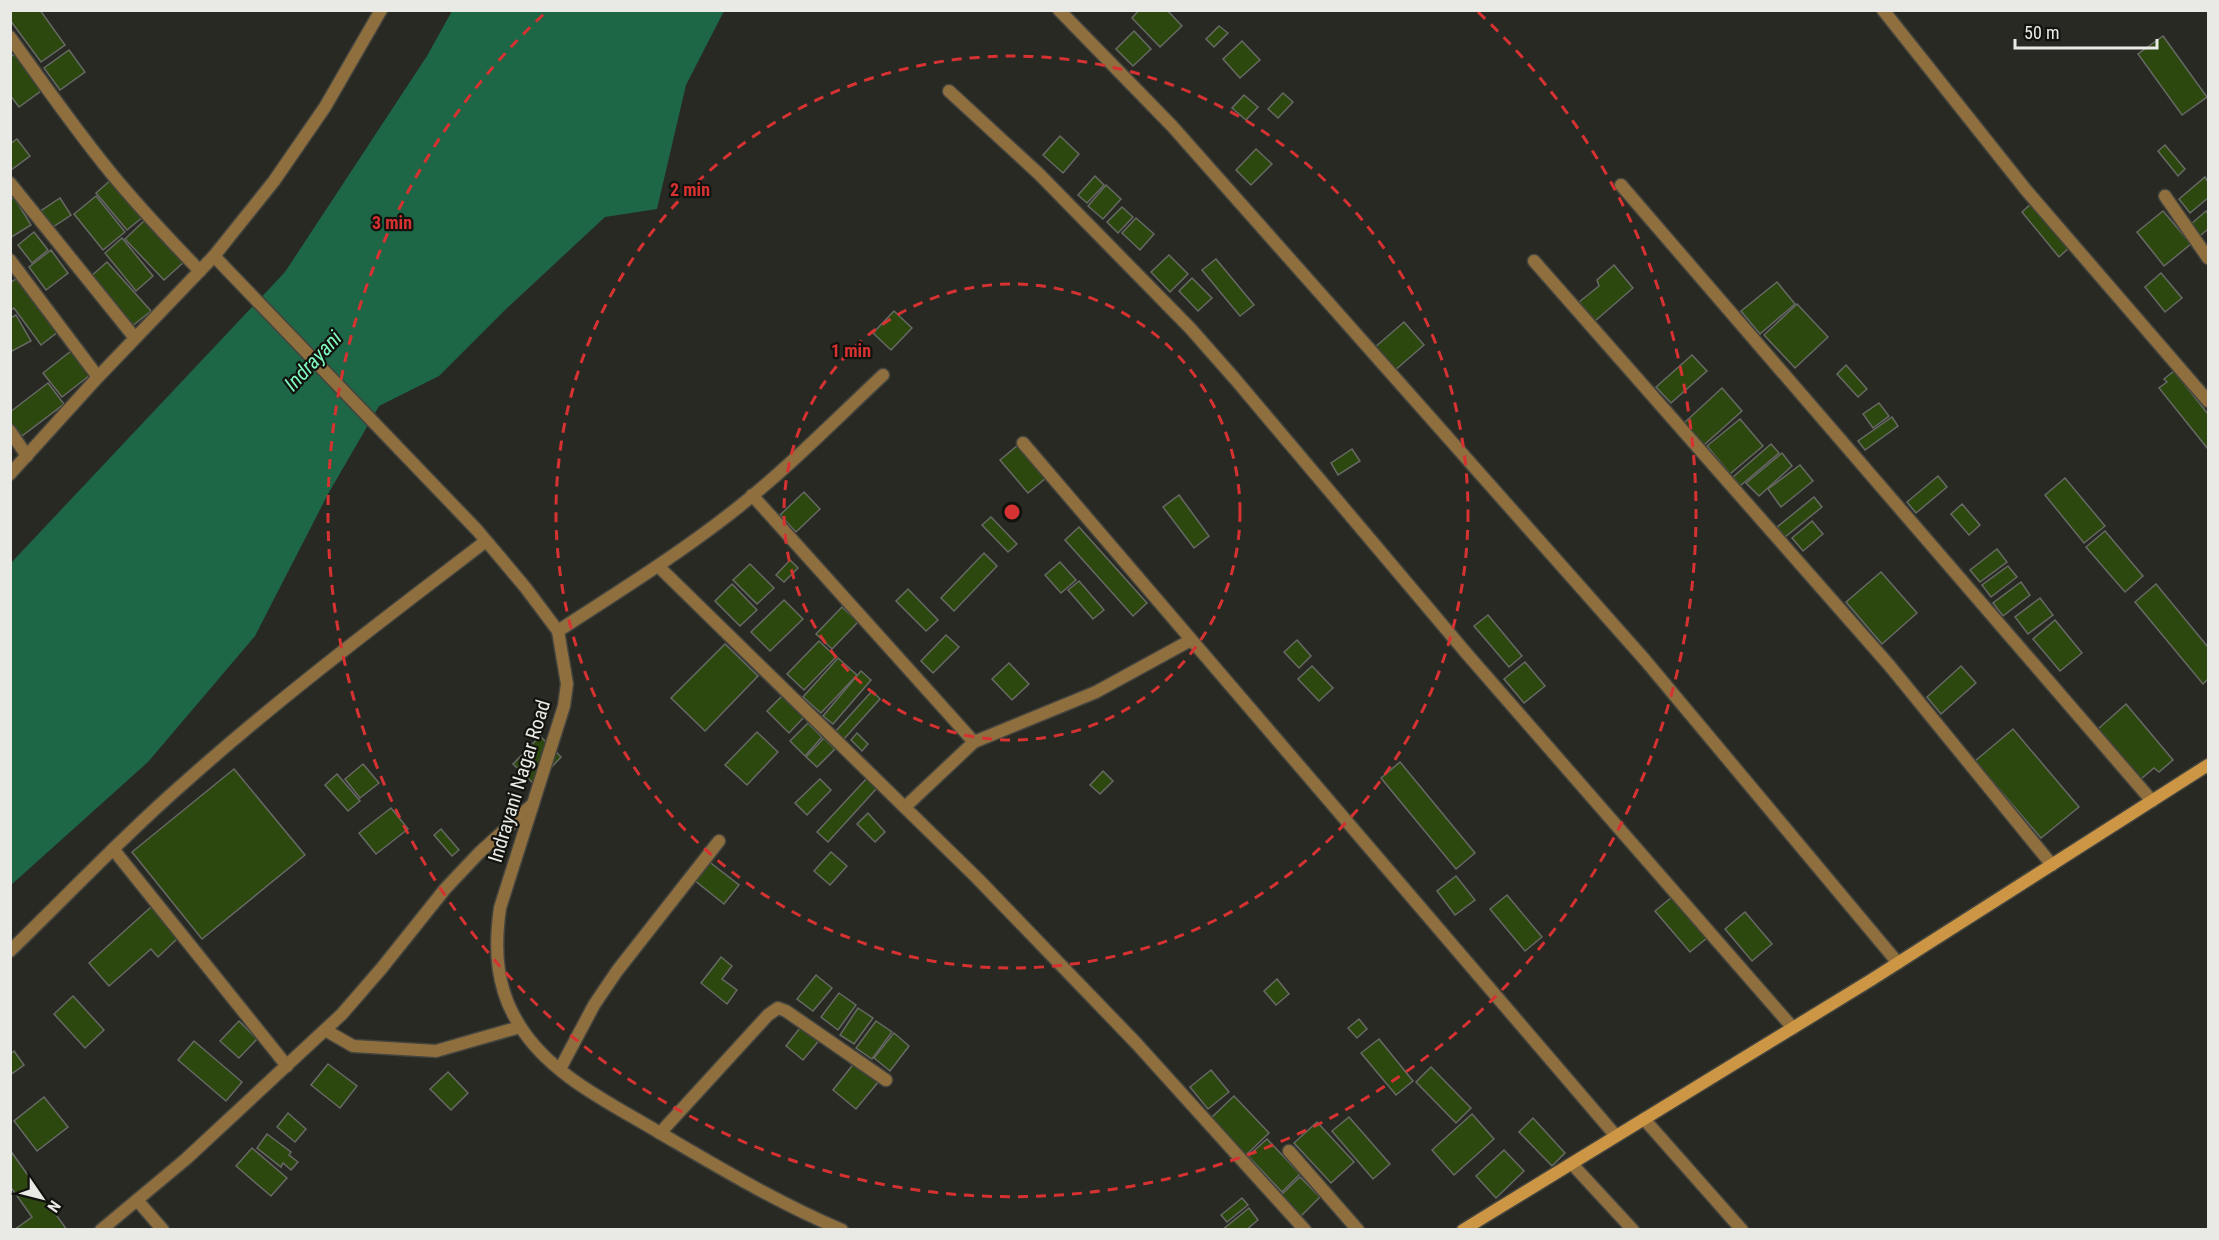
<svg xmlns="http://www.w3.org/2000/svg" width="2219" height="1240" font-family="'Roboto Condensed',sans-serif">
<style>
.water{fill:#1d6746}
.building{fill:#2d480e;stroke:#666964;stroke-width:1.5}
.lines{fill:none;stroke-linecap:round;stroke-linejoin:round}
.minor-casing{stroke:#44443f;stroke-width:15}
.tertiary-casing{stroke:#44443f;stroke-width:15}
.secondary-casing{stroke:#44443f;stroke-width:15}
.minor{stroke:#906f3f;stroke-width:12}
.tertiary{stroke:#906f3f;stroke-width:12}
.secondary{stroke:#cc9644;stroke-width:12}
.ring{fill:none;stroke:#d73232;stroke-width:3;stroke-dasharray:10 8}
.labels{text-anchor:middle;dominant-baseline:central;stroke-width:4.5;stroke-linejoin:round;paint-order:stroke}
.street-label{font-size:20px;fill:#e9e9e6;stroke:#12120f}
.water-label{font-size:21px;font-style:italic;fill:#7ffcbe;stroke:#12120f}
.centre{fill:#d73232;stroke:#12120f;stroke-width:3}
.ring-label{font-size:18px;text-anchor:middle;font-weight:bold;fill:#d73232;stroke:#12120f;stroke-width:4.5;stroke-linejoin:round;paint-order:stroke}
</style>
<rect width="100%" height="100%" fill="#292924"/>
<!-- water -->
<polygon class="water" points="452,11 724,11 686,85 657,209 605,217 506,309 439,376 379,406 328,494 255,636 148,762 11,885 11,563 285,272 427,56"/>
<!-- building -->
<g class="building">
<polygon points="12,10 40,10 65,45 41,62 10,20"/>
<polygon points="1139,10 1167,10 1182,26 1160,47 1132,18"/>
<polygon points="1219,26 1228,33 1214,47 1206,39"/>
<polygon points="1134,31 1151,49 1133,66 1116,49"/>
<polygon points="2163,36 2207,97 2182,115 2138,54"/>
<polygon points="1242,41 1260,60 1240,78 1223,59"/>
<polygon points="69,50 85,72 60,90 44,68"/>
<polygon points="15,54 41,91 19,107 10,95 10,57"/>
<polygon points="1283,93 1293,102 1278,118 1268,109"/>
<polygon points="1244,95 1258,107 1246,120 1232,108"/>
<polygon points="1060,136 1079,154 1063,173 1043,155"/>
<polygon points="17,139 30,156 11,170 10,144"/>
<polygon points="2165,145 2185,169 2178,176 2158,151"/>
<polygon points="1256,149 1272,164 1251,185 1236,170"/>
<polygon points="1095,176 1104,185 1087,203 1078,195"/>
<polygon points="2205,177 2208,182 2208,198 2190,213 2179,199"/>
<polygon points="112,179 144,216 127,230 96,193"/>
<polygon points="1106,185 1121,199 1103,219 1088,206"/>
<polygon points="96,196 125,232 103,250 74,214"/>
<polygon points="14,197 31,225 10,238 10,200"/>
<polygon points="60,198 71,215 50,229 39,212"/>
<polygon points="2034,201 2071,246 2059,257 2022,212"/>
<polygon points="1122,207 1133,217 1118,233 1107,222"/>
<polygon points="2163,211 2191,244 2164,266 2137,232"/>
<polygon points="2206,211 2208,214 2208,229 2200,236 2191,224"/>
<polygon points="1136,218 1154,234 1140,250 1122,233"/>
<polygon points="145,220 184,262 164,280 125,239"/>
<polygon points="34,232 48,250 32,263 18,245"/>
<polygon points="122,238 153,276 136,291 105,253"/>
<polygon points="51,250 68,273 46,290 29,267"/>
<polygon points="1169,255 1188,274 1170,292 1151,272"/>
<polygon points="1216,259 1254,305 1240,316 1202,270"/>
<polygon points="107,262 151,311 131,327 89,278"/>
<polygon points="1614,265 1633,288 1595,321 1579,302 1599,286 1597,280"/>
<polygon points="2161,273 2182,298 2165,312 2145,287"/>
<polygon points="19,277 59,331 41,345 14,308 10,311 10,283"/>
<polygon points="1192,278 1212,298 1198,311 1179,291"/>
<polygon points="1777,282 1795,304 1760,334 1741,311"/>
<polygon points="1797,304 1828,337 1795,368 1764,335"/>
<polygon points="894,311 912,328 891,350 873,333"/>
<polygon points="16,315 31,341 10,352 10,318"/>
<polygon points="1404,322 1424,345 1394,371 1374,348"/>
<polygon points="71,351 90,375 62,397 43,373"/>
<polygon points="1692,355 1707,371 1671,403 1656,387"/>
<polygon points="1846,365 1867,389 1858,397 1837,374"/>
<polygon points="2174,371 2208,414 2208,449 2159,388 2167,382 2164,379"/>
<polygon points="48,383 64,404 22,436 10,422 10,412"/>
<polygon points="1722,388 1742,411 1704,445 1684,423"/>
<polygon points="1879,403 1889,416 1873,428 1863,414"/>
<polygon points="1892,417 1898,426 1865,450 1858,441"/>
<polygon points="1740,419 1763,446 1730,474 1707,446"/>
<polygon points="1771,444 1779,453 1740,486 1733,477"/>
<polygon points="1018,445 1046,478 1028,493 1000,460"/>
<polygon points="1352,449 1360,461 1338,475 1331,463"/>
<polygon points="1782,453 1792,466 1759,496 1746,483"/>
<polygon points="1800,465 1813,481 1781,507 1768,489"/>
<polygon points="1938,476 1947,487 1916,513 1907,502"/>
<polygon points="2065,478 2105,526 2084,543 2045,495"/>
<polygon points="804,492 820,509 796,532 780,515"/>
<polygon points="1179,495 1209,536 1194,548 1163,507"/>
<polygon points="1814,497 1822,507 1785,537 1777,527"/>
<polygon points="1962,504 1980,525 1969,535 1951,514"/>
<polygon points="991,517 1017,544 1008,552 982,525"/>
<polygon points="1812,521 1823,534 1803,551 1792,538"/>
<polygon points="1079,527 1147,603 1133,616 1065,540"/>
<polygon points="2105,531 2143,576 2125,592 2086,547"/>
<polygon points="1997,549 2007,562 1980,582 1970,570"/>
<polygon points="984,553 997,566 954,611 941,598"/>
<polygon points="790,560 798,568 784,582 776,575"/>
<polygon points="1060,562 1076,580 1061,593 1045,575"/>
<polygon points="750,564 774,588 757,604 733,580"/>
<polygon points="2008,566 2017,577 1991,597 1982,585"/>
<polygon points="1881,572 1917,613 1882,644 1846,602"/>
<polygon points="1079,581 1104,610 1093,619 1068,590"/>
<polygon points="2021,582 2030,595 2003,616 1993,603"/>
<polygon points="732,584 757,610 740,626 715,601"/>
<polygon points="2156,584 2208,647 2208,679 2203,684 2135,602"/>
<polygon points="908,589 938,620 926,631 896,601"/>
<polygon points="2040,598 2053,615 2028,634 2015,617"/>
<polygon points="784,600 803,619 770,651 751,632"/>
<polygon points="842,607 858,622 832,649 816,634"/>
<polygon points="1488,615 1522,656 1509,667 1474,626"/>
<polygon points="2055,620 2082,653 2060,671 2033,639"/>
<polygon points="946,635 959,647 933,673 921,661"/>
<polygon points="1297,640 1311,656 1299,668 1284,652"/>
<polygon points="819,641 836,657 804,690 787,674"/>
<polygon points="725,644 758,676 705,731 671,698"/>
<polygon points="838,658 857,675 821,713 803,697"/>
<polygon points="1525,662 1545,686 1524,703 1504,679"/>
<polygon points="1009,663 1029,684 1012,700 992,679"/>
<polygon points="1312,666 1333,688 1319,701 1298,679"/>
<polygon points="1961,666 1976,683 1941,714 1927,697"/>
<polygon points="861,671 871,680 833,724 823,716"/>
<polygon points="872,691 880,699 844,739 835,732"/>
<polygon points="782,696 804,717 789,733 767,711"/>
<polygon points="2126,704 2173,760 2159,772 2154,768 2141,779 2098,729"/>
<polygon points="808,723 822,737 805,756 790,741"/>
<polygon points="2013,729 2079,807 2041,838 1975,761"/>
<polygon points="757,732 778,752 747,785 725,765"/>
<polygon points="857,733 868,744 862,751 851,740"/>
<polygon points="540,736 561,757 535,785 513,764"/>
<polygon points="824,738 835,749 817,767 806,757"/>
<polygon points="1400,762 1475,853 1456,869 1381,778"/>
<polygon points="363,764 379,783 360,798 345,779"/>
<polygon points="234,769 305,855 202,939 132,852"/>
<polygon points="1103,771 1113,781 1100,794 1090,785"/>
<polygon points="337,774 360,801 348,811 325,785"/>
<polygon points="867,778 877,788 828,842 817,832"/>
<polygon points="820,779 831,790 807,815 795,803"/>
<polygon points="391,808 408,829 376,854 359,833"/>
<polygon points="868,813 885,832 875,842 857,824"/>
<polygon points="441,829 459,850 452,856 434,835"/>
<polygon points="831,852 847,866 830,885 814,871"/>
<polygon points="707,860 739,885 724,904 693,879"/>
<polygon points="1456,876 1475,900 1455,915 1437,891"/>
<polygon points="1507,895 1542,937 1525,951 1490,909"/>
<polygon points="1672,897 1707,938 1690,952 1655,911"/>
<polygon points="151,907 178,938 158,957 151,949 109,986 89,963"/>
<polygon points="1745,912 1772,944 1752,961 1725,929"/>
<polygon points="721,957 732,966 722,979 737,990 727,1004 701,983"/>
<polygon points="816,975 832,988 813,1011 797,999"/>
<polygon points="1277,979 1289,994 1276,1005 1264,991"/>
<polygon points="839,993 856,1005 838,1030 821,1017"/>
<polygon points="73,996 104,1030 85,1048 54,1014"/>
<polygon points="858,1008 873,1018 854,1044 840,1035"/>
<polygon points="1359,1019 1367,1029 1357,1038 1348,1028"/>
<polygon points="239,1021 257,1039 239,1058 220,1041"/>
<polygon points="876,1021 892,1032 872,1059 856,1048"/>
<polygon points="803,1024 821,1038 803,1060 786,1046"/>
<polygon points="894,1033 909,1046 890,1071 874,1058"/>
<polygon points="1379,1039 1413,1081 1396,1095 1361,1053"/>
<polygon points="194,1041 242,1082 226,1101 178,1060"/>
<polygon points="14,1051 24,1065 10,1075 10,1054"/>
<polygon points="855,1062 879,1081 856,1109 833,1090"/>
<polygon points="328,1064 357,1086 340,1108 311,1085"/>
<polygon points="1431,1067 1471,1108 1456,1123 1416,1082"/>
<polygon points="1211,1070 1229,1092 1208,1109 1190,1087"/>
<polygon points="448,1072 468,1093 451,1110 430,1089"/>
<polygon points="1234,1096 1269,1133 1246,1155 1211,1118"/>
<polygon points="44,1097 68,1127 37,1151 14,1121"/>
<polygon points="288,1113 306,1129 295,1142 277,1127"/>
<polygon points="1472,1114 1494,1139 1454,1175 1432,1150"/>
<polygon points="1349,1117 1390,1164 1373,1179 1332,1131"/>
<polygon points="1533,1118 1565,1153 1552,1166 1519,1132"/>
<polygon points="1317,1122 1354,1162 1331,1183 1294,1143"/>
<polygon points="267,1134 291,1152 289,1155 298,1162 291,1170 283,1163 281,1167 257,1148"/>
<polygon points="1267,1139 1300,1174 1282,1192 1248,1156"/>
<polygon points="252,1148 287,1178 271,1196 236,1166"/>
<polygon points="10,1150 67,1230 14,1230 32,1217 10,1186"/>
<polygon points="1504,1150 1524,1171 1496,1198 1476,1176"/>
<polygon points="1300,1177 1320,1197 1301,1216 1281,1195"/>
<polygon points="1242,1198 1248,1205 1227,1222 1221,1215"/>
<polygon points="1249,1208 1258,1220 1246,1230 1222,1230"/>
</g>
<g class="lines">
<!-- minor casing -->
<g class="minor-casing">
<g id="minor">
<polyline points="1059,10 1172,126 1645,660 1898,963"/>
<polyline points="1883,10 2026,190 2208,401"/>
<path d="M10 37C43 83 75 129 111 173 139 207 169 239 200 271"/>
<polyline points="949,91 1039,174 1190,328 1235,379 1467,654 1793,1028"/>
<polyline points="10,183 135,338"/>
<polyline points="1621,185 2152,801"/>
<polyline points="2165,196 2208,258"/>
<polyline points="10,260 98,377"/>
<polyline points="1534,261 1889,665 2052,865"/>
<polyline points="10,431 27,456"/>
<polyline points="1023,443 1616,1136"/>
<polyline points="752,495 974,742 905,807"/>
<polyline points="658,566 978,879 1136,1043 1305,1230"/>
<path d="M558 631C616 593 676 556 731 513 785 471 833 422 883 375"/>
<polyline points="974,742 1096,692 1191,640"/>
<polyline points="113,849 287,1066"/>
<path d="M10 951C68 895 123 836 184 783 280 697 384 619 486 541"/>
<polyline points="325,1030 353,1046 436,1051 520,1027"/>
<polyline points="560,1069 594,1005 617,971 719,841"/>
<polyline points="1644,1119 1742,1230"/>
<polyline points="660,1133 768,1015 778,1008 786,1011 886,1080"/>
<polyline points="1289,1151 1358,1230"/>
<polyline points="1572,1164 1633,1230"/>
<polyline points="137,1200 163,1230"/>
<polyline points="101,1230 186,1159 342,1014 381,969 445,889 479,853 533,804"/>
</g>
</g>
<!-- tertiary casing -->
<g class="tertiary-casing">
<g id="tertiary">
<path d="M214 256 477 530 525 587 558 631 567 684 564 706 500 908C494 950 496 989 520 1026 551 1076 612 1104 660 1133 720 1168 778 1203 842 1230"/>
<polyline points="10,474 98,377 214,256 274,181 325,107 381,10"/>
</g>
</g>
<!-- secondary casing -->
<g class="secondary-casing">
<polyline id="secondary" points="1463,1230 1871,980 2208,765"/>
</g>
<!-- minor -->
<use href="#minor" class="minor"/>
<!-- tertiary -->
<use href="#tertiary" class="tertiary"/>
<!-- secondary -->
<use href="#secondary" class="secondary"/>
</g>
<!-- distance rings -->
<g class="ring">
<circle cx="1012" cy="512" r="228"/>
<circle cx="1012" cy="512" r="456"/>
<path d="M1478 12A684 684 0 1 1 546 12"/>
</g>
<g class="labels">
<!-- street labels -->
<g class="street-label">
<text transform="translate(519 781) rotate(-73)">Indrayani Nagar Road</text>
</g>
<!-- water labels -->
<g class="water-label">
<text transform="translate(313 361) rotate(-47)">Indrayani</text>
</g>
</g>
<circle cx="1012" cy="512" r="9" class="centre"/>
<g class="ring-label">
<text x="690" y="196">2 min</text>
<text x="392" y="229">3 min</text>
<text x="851" y="357">1 min</text>
</g>
<!-- border -->
<rect width="2219" height="1240" fill="none" stroke="#e9e9e6" stroke-width="24"/>
<!-- north arrow -->
<g transform="translate(42 1198) rotate(125)" stroke="#12120f" stroke-width="4.5" paint-order="stroke">
<path d="M0-4.5L10 22L0 15L-10 22Z" fill="#e9e9e6"/>
<text y="-9" font-size="16" font-weight="bold" text-anchor="middle" fill="#e9e9e6">N</text>
</g>
<!-- scale -->
<path d="M2015 39v9h142v-9" fill="none" stroke="#e9e9e6" stroke-width="3"/>
<text x="2024" y="39" font-size="18" fill="#e9e9e6" stroke="#12120f" stroke-width="4.5" paint-order="stroke">50 m</text>
</svg>
